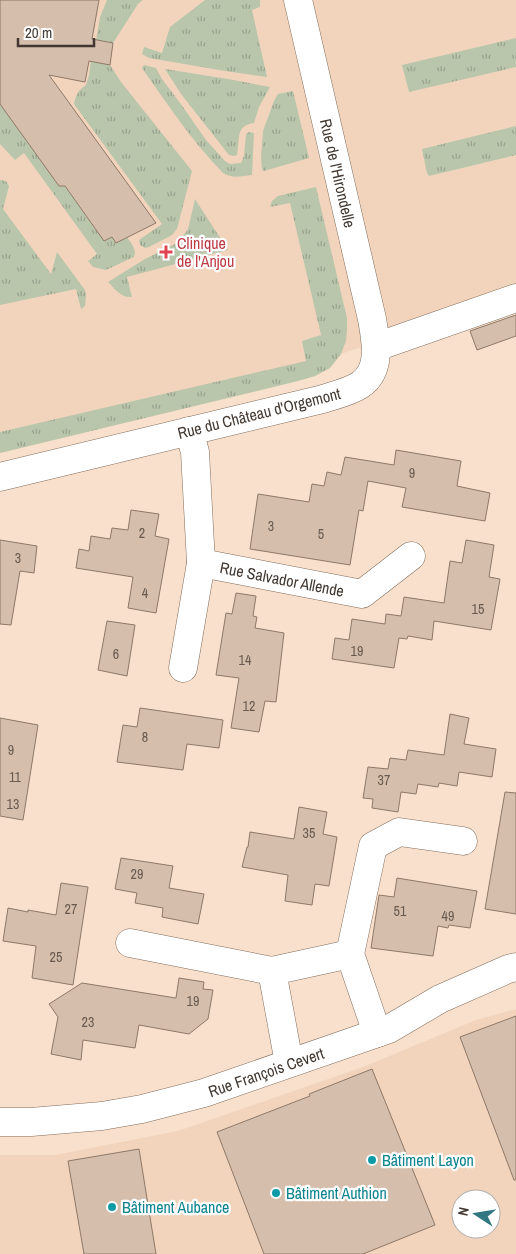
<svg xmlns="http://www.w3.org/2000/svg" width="516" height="1254" font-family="'Archivo Narrow',sans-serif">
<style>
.built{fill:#f2d4bc;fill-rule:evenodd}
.grass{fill:url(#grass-tufts)}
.building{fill:#d5beab;stroke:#8e7867}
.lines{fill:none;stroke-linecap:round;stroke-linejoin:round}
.street-casing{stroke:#826d5c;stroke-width:29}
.street{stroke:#fff;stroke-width:28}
.health-dot{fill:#e0444e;stroke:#fff;stroke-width:2}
.culture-dot{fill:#0f9aa8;stroke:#fff;stroke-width:2}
.labels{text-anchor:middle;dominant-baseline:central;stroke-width:4.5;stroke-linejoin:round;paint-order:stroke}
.number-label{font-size:14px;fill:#685a50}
.street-label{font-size:16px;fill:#433932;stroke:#fff}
.health-label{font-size:16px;fill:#be3a42;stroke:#fff;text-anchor:start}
.culture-label{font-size:16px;fill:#0d838f;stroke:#fff;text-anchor:start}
</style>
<defs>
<pattern id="grass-tufts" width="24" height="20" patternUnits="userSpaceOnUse" patternTransform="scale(1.25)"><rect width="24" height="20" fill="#b9c6ac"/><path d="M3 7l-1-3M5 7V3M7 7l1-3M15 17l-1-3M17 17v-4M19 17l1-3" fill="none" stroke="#98a28d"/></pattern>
</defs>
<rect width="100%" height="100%" fill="#f8e0cc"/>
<!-- built -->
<g class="built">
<polygon points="0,0 516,0 516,294 341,354 330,368 315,376 0,453"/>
<path d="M516 1009V1254H0V1155H55L178 1131 363 1067 476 1020ZM461 1199H491V1229H461Z"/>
</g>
<!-- grass -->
<g class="grass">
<polygon points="107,0 143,0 138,4 113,43 96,40 100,17"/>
<polygon points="205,0 260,0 260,7 252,10 267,77 225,71 149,58 142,54 144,47 162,53 170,27"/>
<polygon points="516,38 516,67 409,92 402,65"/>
<path d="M91 61 110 65 121 82 192 171 177 229 172 235 149 247 145 248 140 245 139 240 162 224 74 104C76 95 78 90 86 85L89 75Z"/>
<path d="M144 65 156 68 162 79 183 107 206 140 225 161 230 164 241 163 244 156 246 134 249 132 254 133 252 175C242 176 232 179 223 173 192 141 167 104 142 68Z"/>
<path d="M165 69 228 79 270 87 259 107 254 123C235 125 240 141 237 155L234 156 229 155 181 94Z"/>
<polygon points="293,91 309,158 264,171 262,169 261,157 263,131 274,101 278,94"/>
<path d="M0 103 59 186H65L104 241 112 237H127C131 243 137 249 134 257L106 270 93 267 88 261 97 254 24 153 15 160 0 144Z"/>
<polygon points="516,126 516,155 429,176 427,173 422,149"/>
<polygon points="0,180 6,181 9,186 3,209 51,274 57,252 85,290 86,296 85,306 81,309 76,289 0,305"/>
<polygon points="316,187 347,318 347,330 346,341 341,354 330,368 315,376 298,381 0,453 0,432 306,361 302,341 321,335 290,203 270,207 272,201 278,196"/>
<path d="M195 199 228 250 127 277 132 297C121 298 115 289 108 282L145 259 179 242 188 229Z"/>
</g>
<!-- building -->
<g class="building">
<polygon points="0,0 99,0 92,39 113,43 110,65 89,61 85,82 49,75 156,223 116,243 112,237 104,241 65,186 59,186 0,104"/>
<polygon points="516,315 516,336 477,350 470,331"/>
<polygon points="396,450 461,461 457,486 490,493 485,521 402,507 406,488 368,481 363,511 359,510 350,565 250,549 258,494 309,502 312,484 324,486 327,472 341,475 345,457 394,465"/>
<polygon points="131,510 159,514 155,536 169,539 156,613 128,608 133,577 76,568 79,549 89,551 91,536 110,539 112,528 128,530"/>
<polygon points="0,540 37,546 34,573 20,571 11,625 0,624"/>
<polygon points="466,540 494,545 489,577 500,579 491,630 434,621 432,640 408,636 407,639 399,638 394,668 332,659 335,638 349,640 352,619 385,624 386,614 401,616 404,597 444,603 450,561 462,563"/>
<polygon points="236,593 256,596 253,616 257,617 255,628 284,633 276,702 265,701 259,732 231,728 239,678 216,675 226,613 232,614"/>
<polygon points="107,621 135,625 127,676 98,670"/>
<polygon points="140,708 223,720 219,748 187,744 183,770 117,762 123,725 137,727"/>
<polygon points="450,714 469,718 464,744 496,749 492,777 459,772 457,786 439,783 438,787 418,784 416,794 401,792 398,812 372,808 373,799 363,798 368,767 388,769 390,758 406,760 408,750 444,755"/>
<polygon points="0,718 38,725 23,820 0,816"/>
<polygon points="505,792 516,793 516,914 485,909"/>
<polygon points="299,807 327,812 323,834 337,837 329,886 315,884 312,905 285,901 288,875 242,867 247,847 248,847 250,832 294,839"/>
<polygon points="121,858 173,866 169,888 204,894 198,924 162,917 163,908 135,903 137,893 115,889"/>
<polygon points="397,878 477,891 470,928 449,925 448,928 438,926 433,956 371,948 379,895 394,897"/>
<polygon points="61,883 88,887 73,985 32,978 36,946 3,941 8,908 28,912 28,910 56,915"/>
<polygon points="179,978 204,982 203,989 213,990 208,1019 189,1034 139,1025 135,1048 83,1040 81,1060 51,1054 58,1017 49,1004 82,983 176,998"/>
<polygon points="516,1016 516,1180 514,1180 460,1037"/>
<polygon points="372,1069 435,1225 363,1254 264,1254 217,1132 310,1096 309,1094"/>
<polygon points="139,1149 156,1254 84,1254 68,1161"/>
</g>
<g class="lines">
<!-- street casing -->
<g class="street-casing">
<g id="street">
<polyline points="376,347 516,298"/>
<path d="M0 477 323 399C335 395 349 392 360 385 382 370 376 342 372 319L298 0"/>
<polyline points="201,563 362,594 411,556"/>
<polyline points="183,668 201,563 195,452 189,431"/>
<polyline points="130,943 272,971"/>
<polyline points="377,1033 350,954 373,846 399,832 463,841"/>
<polyline points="289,1063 272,971 350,954"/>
<polyline points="0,1122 31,1122 102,1116 142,1109 204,1093 389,1029 440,999 508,969 516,967"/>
</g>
</g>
<!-- street -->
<use href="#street" class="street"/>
</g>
<!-- markers -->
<path class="health-dot" d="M163.5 244.5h5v5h5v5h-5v5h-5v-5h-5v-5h5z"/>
<g class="culture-dot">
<circle cx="372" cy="1160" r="5"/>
<circle cx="276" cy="1193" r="5"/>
<circle cx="112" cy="1207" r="5"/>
</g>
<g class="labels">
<!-- number labels -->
<g class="number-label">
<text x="412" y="473">9</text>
<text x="271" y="526">3</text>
<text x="142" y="533">2</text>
<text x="321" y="534">5</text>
<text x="18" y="558">3</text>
<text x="145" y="593">4</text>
<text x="478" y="609">15</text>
<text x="357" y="651">19</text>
<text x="116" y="654">6</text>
<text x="245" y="660">14</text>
<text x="249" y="706">12</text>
<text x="145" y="737">8</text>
<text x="11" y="750">9</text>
<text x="15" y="777">11</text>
<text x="384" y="780">37</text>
<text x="13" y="804">13</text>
<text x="309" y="833">35</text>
<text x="137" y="874">29</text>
<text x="71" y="909">27</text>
<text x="400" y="911">51</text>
<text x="448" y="916">49</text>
<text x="56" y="957">25</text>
<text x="193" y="1001">19</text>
<text x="88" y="1022">23</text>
</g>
<!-- street labels -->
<g class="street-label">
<text transform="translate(338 173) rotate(77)">Rue de l'Hirondelle</text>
<text transform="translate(259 413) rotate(-14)">Rue du Château d'Orgemont</text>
<text transform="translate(282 579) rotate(11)">Rue Salvador Allende</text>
<text transform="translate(266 1072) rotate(-19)">Rue François Cevert</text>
</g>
<!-- health labels -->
<g class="health-label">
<text x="177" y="243">Clinique<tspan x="177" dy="18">de l'Anjou</tspan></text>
</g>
<!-- culture labels -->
<g class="culture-label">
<text x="382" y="1160">Bâtiment Layon</text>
<text x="286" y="1193">Bâtiment Authion</text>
<text x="122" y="1207">Bâtiment Aubance</text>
</g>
</g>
<!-- north arrow -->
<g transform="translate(476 1214) rotate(282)"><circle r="24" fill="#ffffff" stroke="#b4b0ad"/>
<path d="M0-4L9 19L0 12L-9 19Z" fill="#307782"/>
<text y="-8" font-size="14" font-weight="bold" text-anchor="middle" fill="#433932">N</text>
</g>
<!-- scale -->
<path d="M18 38v8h76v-8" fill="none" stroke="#433932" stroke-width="2.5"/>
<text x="25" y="38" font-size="15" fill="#433932" stroke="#ffffff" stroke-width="4" paint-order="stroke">20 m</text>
</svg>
